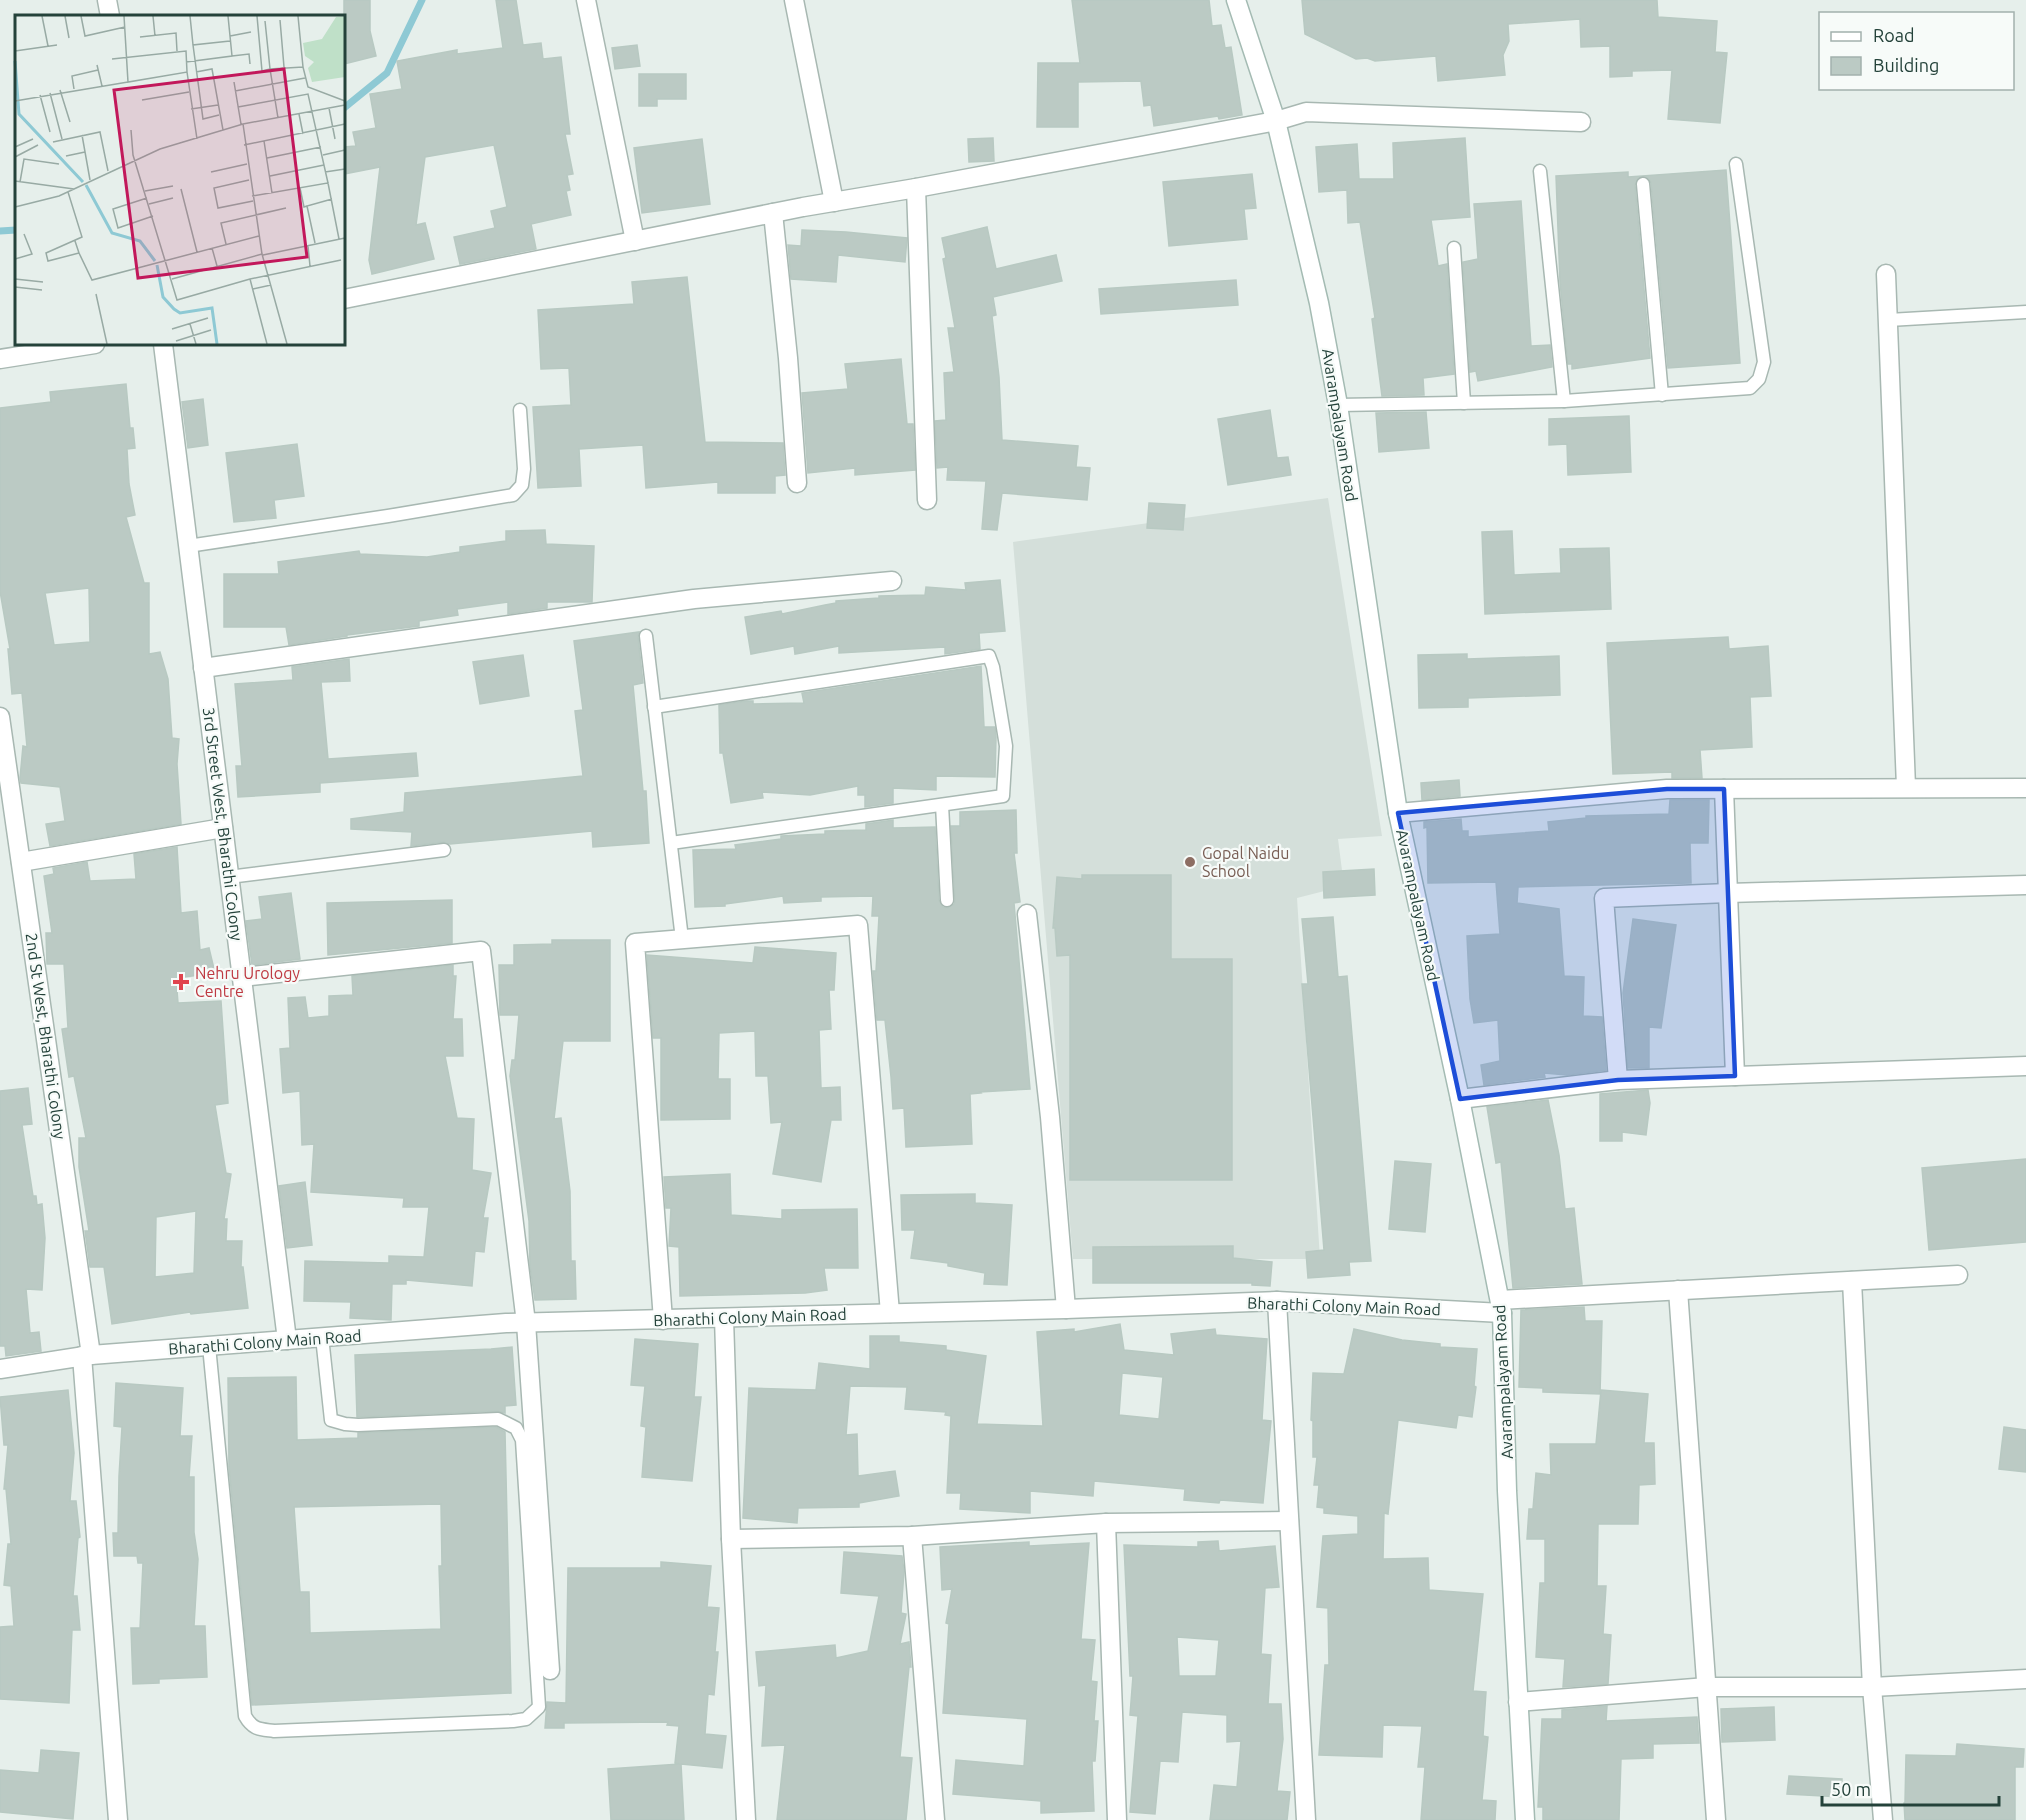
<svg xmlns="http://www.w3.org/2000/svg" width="2026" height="1820" font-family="Ubuntu,sans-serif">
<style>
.built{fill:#d4dfda}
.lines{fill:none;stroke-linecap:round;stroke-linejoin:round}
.stream{stroke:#8ec9d4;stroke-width:7}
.building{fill:#bbcac4;stroke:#b8c9c2;stroke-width:1.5;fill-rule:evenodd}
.lane-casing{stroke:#a8b8b2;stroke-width:15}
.street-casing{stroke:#a8b8b2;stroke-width:21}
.secondary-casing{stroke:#a4bbb3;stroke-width:21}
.lane{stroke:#fff;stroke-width:12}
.street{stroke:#fff;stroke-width:18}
.secondary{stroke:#fff;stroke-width:18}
.marked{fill:#1d4ed8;fill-opacity:0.2;stroke:#1d4ed8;stroke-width:4.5;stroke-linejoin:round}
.education-dot{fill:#8d6e63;stroke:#f7fbf9;stroke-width:2}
.health-dot{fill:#e0444e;stroke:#f7fbf9;stroke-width:2}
.labels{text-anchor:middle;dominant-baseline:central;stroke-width:4.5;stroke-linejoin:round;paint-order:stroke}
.street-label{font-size:16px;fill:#24423a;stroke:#f7fbf9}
.education-label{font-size:16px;fill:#785e54;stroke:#f7fbf9;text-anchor:start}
.health-label{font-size:16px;fill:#be3a42;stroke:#f7fbf9;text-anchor:start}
.inset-river{fill:none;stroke:#8ec9d4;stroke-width:3}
.inset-road{fill:none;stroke:#98aaa4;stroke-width:1.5}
.view{fill:#c2185b;fill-opacity:0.15;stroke:#c2185b;stroke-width:3}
.inset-edge{fill:none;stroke:#24423a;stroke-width:3}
</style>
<rect width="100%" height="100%" fill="#e6efeb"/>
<!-- built -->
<polygon class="built" points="1328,498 1382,836 1338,839 1344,886 1297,898 1320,1259 1073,1259 1013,542"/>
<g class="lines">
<!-- stream -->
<g class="stream">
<polyline points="344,108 387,73 422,0"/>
<polyline points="0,231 16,230"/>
</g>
</g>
<!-- building -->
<g class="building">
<polygon points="344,0 370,0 370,31 376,56 344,64"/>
<polygon points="496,0 516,0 523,45 541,43 543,59 561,57 570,134 565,134 573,174 567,175 570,190 566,191 571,215 531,224 536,249 460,264 454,237 495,228 491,211 507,207 494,145 425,157 416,225 425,223 434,259 372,274 369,260 380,167 344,174 344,147 356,146 353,132 376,128 370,94 402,89 397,61 457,50 457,54 503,48"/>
<polygon points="1072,0 1209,0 1212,26 1221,25 1225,48 1231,47 1242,115 1219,119 1218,116 1154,126 1151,105 1144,106 1141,81 1078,82 1078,127 1037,127 1038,63 1080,63"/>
<polygon points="1302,0 1657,0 1658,17 1717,21 1715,52 1727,53 1720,123 1668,119 1672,70 1632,71 1632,76 1610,77 1610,46 1581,47 1580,19 1508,24 1509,41 1503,55 1505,75 1438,81 1436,56 1375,61 1367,58 1356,59 1305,34"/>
<polygon points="637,45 640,66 615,69 612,48"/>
<polygon points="639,74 686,74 686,99 657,99 657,106 639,106"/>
<polygon points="993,138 994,161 969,162 968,139"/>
<polygon points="1465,138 1470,217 1431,220 1438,266 1447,264 1454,374 1423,378 1424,395 1382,396 1372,319 1375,318 1360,222 1348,223 1347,190 1319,192 1316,147 1357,144 1359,179 1394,179 1393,143"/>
<polygon points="702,139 710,204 642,213 634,148"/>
<polygon points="1726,170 1740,363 1668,368 1651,183 1649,179 1643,176 1638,178 1635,185 1650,358 1572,369 1572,364 1568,364 1560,282 1556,176 1628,172 1628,177"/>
<polygon points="1252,174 1256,208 1244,209 1247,239 1169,246 1163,182"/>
<polygon points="1521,201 1531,346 1550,345 1552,367 1478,381 1476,371 1470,372 1463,262 1478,259 1474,204"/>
<polygon points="987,227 996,269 1056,255 1062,281 993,297 996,315 992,316 999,377 1002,440 1078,446 1076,467 1090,468 1087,500 1002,493 997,530 982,529 986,481 947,480 948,467 937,468 935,421 946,420 944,373 954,372 948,328 955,328 943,259 946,258 942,238"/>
<polygon points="802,230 846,232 907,238 905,262 838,255 836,282 791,279 788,245 801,246"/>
<polygon points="687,277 705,442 783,443 785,475 775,476 775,493 718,493 718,482 646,488 643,445 579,449 581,486 538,488 533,407 571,405 569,368 541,369 538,310 634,304 632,282"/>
<polygon points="1236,280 1238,305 1101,314 1099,289"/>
<polygon points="901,359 907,424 913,424 915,470 855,475 855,468 808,473 802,393 848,389 845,364"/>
<path d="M126 384 130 428H133L135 448 127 449 129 484 135 515 126 517 144 583H149V654L160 652 168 679 172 738 179 739 177 764 181 824 50 846 46 824 65 821 60 787 21 783 20 778 23 746 27 747 22 693 12 694 8 649H10L0 591V408L51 402 50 392ZM89 588 90 642 54 645 45 593Z"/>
<polygon points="203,399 208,445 188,448 182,402"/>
<polygon points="1270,410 1277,458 1288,457 1291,475 1228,485 1218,419"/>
<polygon points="1426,412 1429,448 1379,452 1376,413"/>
<polygon points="1629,416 1631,472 1568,475 1567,444 1549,445 1549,419"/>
<polygon points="297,444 304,496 274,500 276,518 234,522 226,453"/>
<polygon points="1149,503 1185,505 1183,530 1147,528"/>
<polygon points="545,530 546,544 594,546 592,602 547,602 547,608 508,614 508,602 457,609 458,615 419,621 419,626 347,635 347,636 289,645 286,627 224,627 224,574 279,574 278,562 359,551 360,554 427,557 460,552 460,547 506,541 506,531"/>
<polygon points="1512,531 1514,575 1561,573 1560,549 1609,548 1611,609 1485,614 1482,532"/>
<polygon points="1000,580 1005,631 979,633 980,649 945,654 945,647 839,653 839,646 795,654 794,646 751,654 745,617 781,611 782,614 825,605 836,603 836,601 879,598 879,596 925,595 926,587 966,590 965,583"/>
<polygon points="639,632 638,637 643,683 633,685 643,791 646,791 649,843 593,847 592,831 450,844 443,842 411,846 412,832 351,829 351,819 404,812 405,793 583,776 575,711 583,710 574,641"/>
<polygon points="1728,637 1729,649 1768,646 1771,696 1750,697 1752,747 1700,750 1702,778 1672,778 1672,772 1613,774 1607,643"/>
<polygon points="1467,654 1467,659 1559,656 1560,695 1468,698 1468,707 1419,708 1418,655"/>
<polygon points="523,655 529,696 480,704 473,662"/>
<polygon points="349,659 350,681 321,682 328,759 416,753 418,776 320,783 320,792 238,797 236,766 242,766 235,684 293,680 292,667"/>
<polygon points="981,666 984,727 995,727 996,737 995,777 936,776 936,790 893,788 893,803 865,807 865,795 858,795 858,786 810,795 762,792 763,798 731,803 723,753 720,753 719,705 747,701 753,701 753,704 804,703 802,693"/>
<polygon points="1459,780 1460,796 1422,800 1421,783"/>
<polygon points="1670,800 1709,800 1708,843 1690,843 1691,883 1518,887 1517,903 1559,909 1564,976 1584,977 1583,1016 1602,1017 1606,1070 1567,1075 1544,1073 1545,1077 1484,1085 1481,1065 1500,1061 1498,1020 1474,1023 1470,999 1467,936 1500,934 1496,882 1428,883 1427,827 1424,828 1424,822 1461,819 1462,831 1468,831 1468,837 1549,831 1548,822 1586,818 1586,816 1669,814"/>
<polygon points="1016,810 1017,853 1014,853 1020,902 1014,903 1030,1089 980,1092 981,1093 970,1094 972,1144 906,1147 904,1108 893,1109 891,1077 885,1020 877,1020 873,971 876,971 879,916 872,916 873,896 821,897 821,901 784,903 783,896 725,904 725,906 695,907 693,850 736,849 735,845 781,839 781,836 825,834 825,831 866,830 866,824 893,820 893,828 935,827 939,900 943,907 948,908 954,904 955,900 951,826 960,826 960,812"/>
<path d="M177 847 181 913 197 911 200 950 209 948 215 973 176 978 178 1003 221 1001 228 1103 215 1105 226 1173 231 1174 224 1219H227L226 1241H242L241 1267H243L248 1308 191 1314 190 1312 112 1324 104 1267H90L85 1231H89L79 1167V1138H86L74 1076 69 1077 62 1029 68 1028 64 964H47L46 933H52L44 876 54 874 53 868 87 862 90 881 136 879 134 854ZM196 1211 194 1273 155 1277 156 1217Z"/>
<polygon points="1374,869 1375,895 1324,898 1323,872"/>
<polygon points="1082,875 1171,875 1171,959 1232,959 1232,1180 1070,1180 1070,955 1057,956 1055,928 1053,928 1057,877 1082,879"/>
<polygon points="291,893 300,959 252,965 246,921 262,919 259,897"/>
<polygon points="452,900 452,943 328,955 327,903"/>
<polygon points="1333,917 1338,977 1347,976 1371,1261 1349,1262 1350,1275 1308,1278 1306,1252 1324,1250 1302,984 1308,984 1302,919"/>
<polygon points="1633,919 1676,925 1661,1028 1649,1027 1649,1068 1628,1068 1623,993"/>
<polygon points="552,940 610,940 610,1041 563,1041 554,1119 561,1118 570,1191 571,1261 575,1261 576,1299 535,1300 530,1266 529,1221 510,1076 512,1060 515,1060 519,1015 500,1015 499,965 514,965 514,945 552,944"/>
<polygon points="755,947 836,953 834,990 829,990 831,1029 819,1030 821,1088 840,1087 841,1120 831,1120 821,1182 773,1174 782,1122 771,1123 768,1076 756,1076 755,1031 719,1033 718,1079 730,1079 730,1119 661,1120 661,1038 653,1038 647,955 753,963"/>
<polygon points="453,965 453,976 456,976 453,1019 462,1019 463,1056 445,1056 457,1118 474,1119 472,1170 491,1173 483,1218 488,1218 484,1252 475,1251 472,1286 406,1280 406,1284 392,1284 391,1320 350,1318 351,1302 304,1301 305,1261 389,1263 389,1256 424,1257 429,1207 403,1207 404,1198 311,1192 314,1144 302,1145 300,1091 283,1093 280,1049 290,1048 288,998 305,997 308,1018 329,1016 329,996 353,995 352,976"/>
<polygon points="28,1088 32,1124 22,1125 33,1196 36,1196 37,1205 42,1204 45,1238 42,1290 26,1289 30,1333 39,1332 41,1351 6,1356 5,1346 0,1346 0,1091"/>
<polygon points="1648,1090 1650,1103 1646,1135 1622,1132 1622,1141 1600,1141 1600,1094"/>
<polygon points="1548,1100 1559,1155 1565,1209 1574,1208 1582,1284 1513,1288 1501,1162 1496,1163 1487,1107"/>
<polygon points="2026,1159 2026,1242 1929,1250 1922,1168"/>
<polygon points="1395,1161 1431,1164 1425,1232 1389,1229"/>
<polygon points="730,1174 731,1215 782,1219 782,1210 857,1209 858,1268 824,1268 827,1290 805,1293 680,1296 679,1247 669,1246 671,1208 666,1208 664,1177"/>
<polygon points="305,1182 312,1245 287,1248 279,1186"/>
<polygon points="975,1194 975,1203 1012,1205 1007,1285 984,1284 985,1273 948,1266 948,1263 911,1258 915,1230 902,1230 901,1195"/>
<polygon points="1233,1246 1233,1258 1272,1262 1270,1286 1252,1285 1252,1283 1093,1283 1093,1247"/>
<polygon points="1584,1307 1585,1321 1602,1321 1600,1394 1543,1392 1543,1388 1519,1387 1521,1310"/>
<path d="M1120 1324 1124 1350 1174 1355 1171 1334 1215 1329 1216 1335 1267 1339 1262 1420 1271 1421 1263 1503 1220 1500 1219 1503 1184 1500 1185 1489 1094 1481 1093 1496 1030 1491V1513L960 1509 961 1493H947L951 1416 945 1415 946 1412 905 1409 907 1387 850 1386 846 1435 857 1434 858 1476 895 1471 899 1496 859 1503V1507L798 1508 797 1523 743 1518 749 1388 816 1390 819 1363 870 1369V1336H899V1342L946 1346V1350L986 1356 977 1424 1043 1426 1037 1332 1074 1329V1332ZM1122 1373 1163 1377 1159 1419 1119 1415Z"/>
<polygon points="1354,1329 1402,1340 1440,1344 1440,1347 1477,1349 1474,1386 1476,1387 1472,1417 1458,1415 1456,1428 1398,1420 1388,1514 1384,1513 1383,1559 1428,1558 1429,1590 1483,1594 1473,1691 1486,1692 1483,1736 1488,1737 1482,1800 1496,1801 1495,1820 1421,1820 1425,1767 1418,1767 1422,1726 1383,1725 1382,1757 1319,1755 1325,1665 1329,1665 1328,1608 1317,1607 1323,1536 1358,1534 1358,1516 1324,1513 1324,1508 1317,1507 1319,1485 1314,1485 1317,1457 1313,1457 1313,1421 1311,1420 1313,1373 1344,1374"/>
<polygon points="635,1339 698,1344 694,1397 701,1397 692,1481 642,1477 646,1427 641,1426 645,1386 631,1385"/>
<polygon points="512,1347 516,1405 505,1406 505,1413 498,1411 357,1417 355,1355 491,1349"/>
<path d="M296 1377 297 1440 358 1438V1433L496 1427 505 1432 511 1693 252 1705 229 1467 228 1378ZM441 1504 442 1566H439L441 1629 310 1633 309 1592H300L294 1507Z"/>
<polygon points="116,1383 183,1388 180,1436 192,1436 189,1477 194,1477 194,1532 198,1559 194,1626 205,1626 207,1677 159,1679 159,1683 133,1684 131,1628 140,1628 143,1563 138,1563 137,1556 114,1556 113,1533 118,1533 119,1476 122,1427 114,1426"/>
<polygon points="68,1390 74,1453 70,1501 76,1501 80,1537 78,1538 73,1596 77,1596 80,1630 72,1630 69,1703 0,1699 0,1627 14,1626 11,1586 4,1585 8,1544 11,1544 6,1489 4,1489 8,1445 4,1445 0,1397"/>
<polygon points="1601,1390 1648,1394 1644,1443 1654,1443 1655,1484 1639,1485 1638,1524 1598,1524 1597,1586 1606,1586 1603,1634 1611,1635 1608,1684 1563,1687 1565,1659 1536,1657 1540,1583 1545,1583 1545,1539 1527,1539 1529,1509 1533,1509 1536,1473 1551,1475 1550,1444 1596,1444"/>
<polygon points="2004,1427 2026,1430 2026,1472 1999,1469"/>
<path d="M1218 1541 1219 1551 1275 1546 1279 1587 1265 1588 1261 1654 1271 1655 1268 1704H1281L1283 1739 1277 1791 1290 1792 1287 1820H1210L1214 1785 1237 1787 1241 1741 1227 1742V1715L1182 1712 1178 1762 1160 1761 1155 1814 1130 1812 1138 1716 1130 1715 1133 1676H1130L1124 1545 1198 1547V1542ZM1177 1637 1219 1640 1216 1676H1179Z"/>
<polygon points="1029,1542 1029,1546 1089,1543 1081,1639 1095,1640 1091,1681 1097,1682 1094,1721 1098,1721 1095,1761 1092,1761 1094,1811 1041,1813 1041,1801 953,1794 956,1760 1024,1766 1027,1719 943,1713 949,1624 946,1623 952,1589 942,1590 940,1547"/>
<polygon points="844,1552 902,1556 904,1571 901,1613 906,1614 900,1644 909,1642 911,1667 909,1667 900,1757 912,1758 906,1820 777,1820 785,1745 762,1746 766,1685 759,1686 756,1652 835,1645 836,1658 868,1651 879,1596 841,1593"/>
<polygon points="661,1562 711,1566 707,1607 719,1608 715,1652 718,1652 714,1695 708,1694 705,1734 726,1736 722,1768 681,1764 684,1820 611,1820 608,1769 680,1764 675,1763 679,1726 667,1725 668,1722 564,1723 564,1728 545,1728 547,1702 566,1703 568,1568 661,1568"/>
<polygon points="1607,1706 1606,1721 1697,1717 1699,1743 1653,1744 1653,1758 1621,1759 1619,1820 1543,1820 1543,1807 1538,1807 1542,1719 1562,1719 1562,1710"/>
<polygon points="1774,1707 1775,1740 1722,1742 1721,1709"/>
<polygon points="1957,1744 2024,1749 2023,1767 2015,1767 2015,1820 1905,1820 1904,1803 1905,1802 1906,1755 1956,1756"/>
<polygon points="41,1750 79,1753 73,1819 0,1812 0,1770 39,1773"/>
<polygon points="1789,1776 1842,1779 1841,1797 1787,1794"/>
</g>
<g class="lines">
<!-- lane casing -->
<g class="lane-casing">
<g id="lane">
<polyline points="1540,171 1564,401"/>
<polyline points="1643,184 1662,395"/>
<polyline points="1454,248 1464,403"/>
<polyline points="1889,320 2026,312"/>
<polyline points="1338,405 1564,401 1750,388 1759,379 1764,362 1736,164"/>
<polyline points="188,546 388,516 513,495 522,485 524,469 520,410"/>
<polyline points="646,636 682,939"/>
<polyline points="654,707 989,656 993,667 1006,746 1003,796 671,843"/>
<polyline points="942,805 947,900"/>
<polyline points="229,877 444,850"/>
<path d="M209 1346 245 1716C253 1730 260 1729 274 1731L513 1721 526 1719 539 1707 522 1440 516 1428 498 1419 358 1425 345 1424 331 1420 322 1337"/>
</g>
</g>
<!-- street casing -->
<g class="street-casing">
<g id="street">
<polyline points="107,0 110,16"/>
<polyline points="586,0 635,241"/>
<polyline points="794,0 834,202"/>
<polyline points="916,188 927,500"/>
<polyline points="773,213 788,358 797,483"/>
<polyline points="1886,274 1906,787"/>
<polyline points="344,299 803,207 916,188 1276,121 1306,112 1581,122"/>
<polyline points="163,344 287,1340"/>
<polyline points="0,359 95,344"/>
<polyline points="203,668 694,599 892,581"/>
<polyline points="0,717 91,1355"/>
<polyline points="1724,789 1735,1076"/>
<polyline points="1398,813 1667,789 2026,788"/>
<polyline points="21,862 223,828"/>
<polyline points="1027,914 1050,1117 1066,1309"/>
<polyline points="242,977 481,951 526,1323 550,1670"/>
<polyline points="1618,1080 1604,898 1728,893 2026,885"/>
<polyline points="1460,1099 1618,1080 2026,1066"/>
<polyline points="1852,1281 1872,1687 1883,1820"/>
<polyline points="1678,1290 1716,1820"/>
<polyline points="1500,1300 1958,1275"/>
<polyline points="1277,1301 1306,1820"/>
<polyline points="724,1318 731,1539 746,1820"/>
<polyline points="663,1320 635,943 858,925 890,1313"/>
<polyline points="82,1356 118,1820"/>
<polyline points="0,1369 91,1355 506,1323 1066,1309 1277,1301 1502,1313"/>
<polyline points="1106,1523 1117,1820"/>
<polyline points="912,1536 935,1820"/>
<polyline points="731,1539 912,1536 1106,1523 1289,1521"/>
<polyline points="1518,1702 1707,1687 1872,1687 2026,1679"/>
</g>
</g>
<!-- secondary casing -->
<g class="secondary-casing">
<polyline id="secondary" points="1236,0 1276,121 1319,303 1338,405 1398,813 1460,1099 1502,1313 1507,1491 1525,1820"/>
</g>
<!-- lane -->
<use href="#lane" class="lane"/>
<!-- street -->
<use href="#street" class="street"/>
<!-- secondary -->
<use href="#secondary" class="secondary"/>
</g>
<!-- marked area -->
<path class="marked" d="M1667 789H1724L1735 1076 1618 1080 1460 1099 1398 813Z"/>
<!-- markers -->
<circle class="education-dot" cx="1190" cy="862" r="6"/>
<path class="health-dot" d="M178 973h6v6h6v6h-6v6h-6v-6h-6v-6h6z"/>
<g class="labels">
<!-- street labels -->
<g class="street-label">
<text transform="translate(1340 425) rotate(81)">Avarampalayam Road</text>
<text transform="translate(223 824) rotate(83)">3rd Street West, Bharathi Colony</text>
<text transform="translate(1418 905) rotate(78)">Avarampalayam Road</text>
<text transform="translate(46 1036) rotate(82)">2nd St West, Bharathi Colony</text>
<text transform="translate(1344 1306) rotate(2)">Bharathi Colony Main Road</text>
<text transform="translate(750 1317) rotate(-2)">Bharathi Colony Main Road</text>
<text transform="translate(265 1342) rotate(-4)">Bharathi Colony Main Road</text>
<text transform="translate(1503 1382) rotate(-93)">Avarampalayam Road</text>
</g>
<!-- education labels -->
<g class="education-label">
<text x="1202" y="853">Gopal Naidu<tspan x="1202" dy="18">School</tspan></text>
</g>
<!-- health labels -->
<g class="health-label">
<text x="195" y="973">Nehru Urology<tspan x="195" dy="18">Centre</tspan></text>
</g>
</g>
<!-- overview -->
<g transform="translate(15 15)">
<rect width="330" height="330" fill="#e6efeb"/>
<path d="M330 1V62L297 67 293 53 299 47 290 41 288 28 307 24 321 2Z" fill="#bfe0c8"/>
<path class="inset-river" d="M0 46 4 99 68 167M71 170 97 218 125 226 140 246M142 250 148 282 159 294 165 298 197 293 202 329"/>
<path class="inset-road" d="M27 1 33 31M50 1 54 23M66 1 70 21 110 12M109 1 113 67 172 57 182 124M138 1 140 21M175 1 178 30M242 1 247 56 255 54 250 6M283 1 288 52M265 5 269 52M215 21 236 17M125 22 161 18 162 36M0 36 42 30M217 41 234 39 235 49M97 44 171 36 172 57M171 47 217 41 213 1M82 50 87 71M181 57 197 54 208 115M219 67 226 109M59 74 57 61 83 55M45 75 55 107M220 76 290 63M35 78 47 124M25 80 35 117M127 85 174 77M0 86 113 67M223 92 293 79 313 168 237 181M314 93 320 124M176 94 203 90M284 99 288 119M204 100 188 104 178 30 215 26M263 103 255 54 288 52 293 72 330 86M228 109 247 239 272 329M116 115 118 140 162 285 235 264 326 245M67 120 75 165M249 126 257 178M38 127 85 117 93 156M229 130 330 109M0 132 18 124M308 140 330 135M51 141 70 137M0 142 23 130M252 143 306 132M196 157 232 149M310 157 330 154M255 161 309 150M234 165 199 173 203 193 238 186M0 166 59 174M5 167 9 144 44 149M313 168 324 224M285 173 289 192 292 191M166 174 182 237M130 176 158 171M53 177 67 222 31 238 33 246 64 238 60 226M132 183 98 194 103 213 138 201M134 189 158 183M0 192 44 181 145 134 228 109 330 90M300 228 292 191 317 184M211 229 206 208 271 193M293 231 295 251M197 233 202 251M64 238 77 265 244 221M248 240 330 223M0 244 17 239 9 219M0 264 28 267M157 264 247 239M235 264 252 329M0 272 27 275M238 274 256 270M81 279 92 329M175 309 181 329M157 314 193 303M161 326 196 315"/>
<path class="view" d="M269 54 292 242 123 263 99 75Z"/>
<rect width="330" height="330" class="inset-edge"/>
</g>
<!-- legend -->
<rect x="1819" y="12" width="195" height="78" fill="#f7fbf9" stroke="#a3b1ad" stroke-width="1.5"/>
<rect x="1831" y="32" width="30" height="9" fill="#ffffff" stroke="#a3b1ad" stroke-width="1.5"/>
<text x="1873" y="42" font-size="18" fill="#24423a">Road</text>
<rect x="1831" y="57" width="30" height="18" fill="#bbcac4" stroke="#a3b1ad" stroke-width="1.5"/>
<text x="1873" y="72" font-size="18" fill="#24423a">Building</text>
<!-- scale -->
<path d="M1822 1796v9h177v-9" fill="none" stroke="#24423a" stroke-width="3"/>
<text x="1831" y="1796" font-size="18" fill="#24423a" stroke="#f7fbf9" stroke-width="4.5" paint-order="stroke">50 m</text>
</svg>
